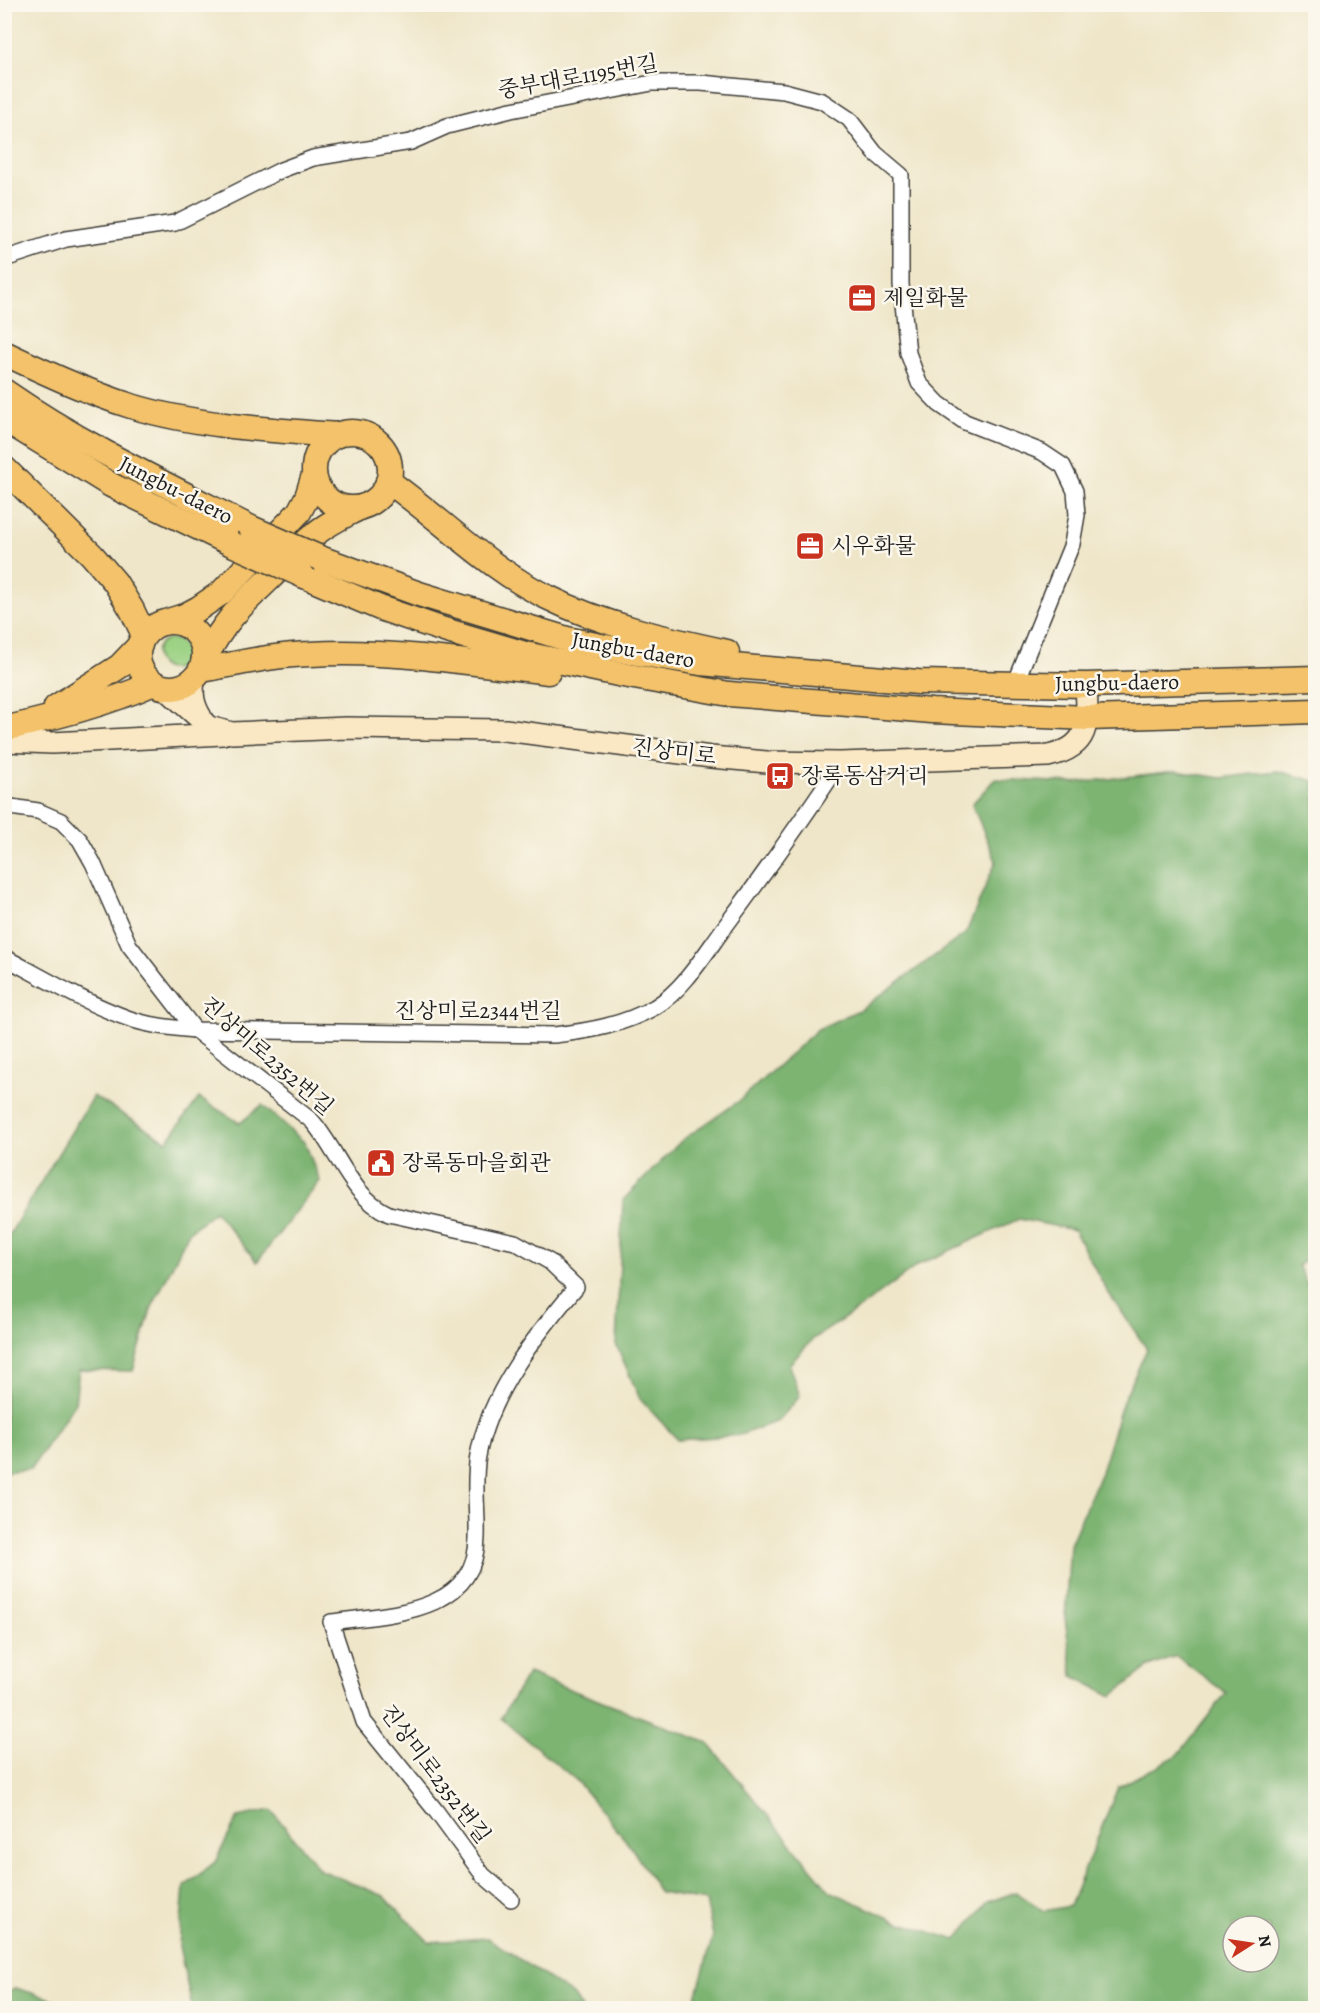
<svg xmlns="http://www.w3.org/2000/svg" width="1320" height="2013" font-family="Alegreya,'Noto Serif KR',serif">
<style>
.green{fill:#9cd284;stroke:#5c7750;stroke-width:1.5}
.forest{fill:#7db472;stroke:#4c6847;stroke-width:1.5;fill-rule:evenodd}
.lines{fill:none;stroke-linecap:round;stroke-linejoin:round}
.street-casing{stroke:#3c3a36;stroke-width:18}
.secondary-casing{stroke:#3c3a36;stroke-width:24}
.primary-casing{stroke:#3c3a36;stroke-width:27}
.street{stroke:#fff;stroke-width:15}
.secondary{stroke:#fae7c3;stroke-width:21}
.primary{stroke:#f3c26a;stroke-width:24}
.primary-bridge-casing{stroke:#3c3a36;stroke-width:27;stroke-linecap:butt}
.primary-bridge{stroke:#f3c26a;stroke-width:24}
.labels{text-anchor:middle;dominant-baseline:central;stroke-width:5;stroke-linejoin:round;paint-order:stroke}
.street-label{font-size:22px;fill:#1c1c1c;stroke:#fbf7ec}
.poi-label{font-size:22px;fill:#1c1c1c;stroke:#fbf7ec;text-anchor:start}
</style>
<rect width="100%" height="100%" fill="#fbf7ec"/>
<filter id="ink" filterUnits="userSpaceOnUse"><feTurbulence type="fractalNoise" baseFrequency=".0167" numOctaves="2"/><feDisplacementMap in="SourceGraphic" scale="12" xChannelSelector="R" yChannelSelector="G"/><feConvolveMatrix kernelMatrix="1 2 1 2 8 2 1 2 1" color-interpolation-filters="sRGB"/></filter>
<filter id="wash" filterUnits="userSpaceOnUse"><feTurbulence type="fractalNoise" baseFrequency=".008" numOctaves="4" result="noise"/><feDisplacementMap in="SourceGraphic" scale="24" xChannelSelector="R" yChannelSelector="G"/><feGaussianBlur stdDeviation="1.35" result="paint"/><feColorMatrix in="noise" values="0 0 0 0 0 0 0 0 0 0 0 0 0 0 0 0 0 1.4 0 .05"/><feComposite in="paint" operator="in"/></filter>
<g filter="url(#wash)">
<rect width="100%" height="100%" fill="#efe6c9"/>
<!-- green -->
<circle class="green" cx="171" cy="654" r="15"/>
<!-- forest -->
<g class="forest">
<path d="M1176 771 1221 778 1277 771 1315 781 1316 1251 1298 1265 1316 1304 1315 2008H693L713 1936 706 1901 660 1893 631 1847 576 1780 501 1718 528 1673 708 1743 830 1891 898 1922 956 1940 988 1902 1016 1892 1044 1911 1070 1906 1118 1787 1178 1755 1226 1693 1176 1656 1147 1668 1112 1696 1073 1676 1065 1618 1070 1545 1101 1472 1123 1401 1147 1349 1106 1289 1074 1230 1019 1219 918 1265 863 1306 813 1339 789 1365 800 1396 778 1421 740 1435 678 1440 640 1399 616 1344 623 1200 682 1140 739 1101 818 1029 861 1009 966 933 996 861 972 804 995 779 1074 783ZM1233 1926H1269V1962H1233Z"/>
<polygon points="93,1096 167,1141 199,1098 240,1123 262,1105 305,1143 320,1181 257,1262 215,1211 189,1232 151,1309 133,1371 79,1370 75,1403 31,1469 5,1472 5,1242"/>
<polygon points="271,1810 320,1870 384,1896 429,1942 488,1938 573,1995 582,2008 198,2008 191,2003 179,1946 184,1887 215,1862 238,1817"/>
<polygon points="16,1988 48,1998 70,2008 5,2008 5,1992"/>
</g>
</g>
<g filter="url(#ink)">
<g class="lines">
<!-- street casing -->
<g class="street-casing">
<g id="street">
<polyline points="4,259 66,239 175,223 281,170 313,158 411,142 447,126 511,110 652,83 701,83 784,91 822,101 849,119 875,153 901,175 901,284 908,353 919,383 939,404 965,422 1042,452 1063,466 1075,491 1077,515 1072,544 1015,684"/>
<path d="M4 806 38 811 61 821 80 840 93 863 129 945 195 1030 312 1121C339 1152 350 1196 389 1214L515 1242 550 1262 576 1287C536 1335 489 1393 478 1456 473 1483 478 1511 477 1538 476 1614 388 1614 331 1622L364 1722 436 1811 483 1875 511 1899"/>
<path d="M4 957C45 979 87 1004 130 1019 151 1026 173 1028 195 1030L554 1035C590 1031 623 1025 655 1007 684 989 704 955 724 928 764 874 803 819 840 763"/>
</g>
</g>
<!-- secondary casing -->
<g class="secondary-casing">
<g id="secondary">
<path d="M194 679C192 694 193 704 201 717"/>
<path d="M164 687 209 727 232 733 346 728 505 730 711 757 767 762 840 763 1048 756C1091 747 1088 723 1086 685"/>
<polyline points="4,741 52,743 223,734"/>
</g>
</g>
<!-- primary casing -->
<g class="primary-casing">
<g id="primary">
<path d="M4 353C46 373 87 392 131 406 197 426 269 430 338 435"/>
<path d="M4 391C82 445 167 485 251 528"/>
<polyline points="4,419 111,485 232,544"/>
<circle cx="352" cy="470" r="38"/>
<polyline points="4,468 92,555 115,582 132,610 144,635"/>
<path d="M388 481C440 518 489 569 547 597 603 625 666 639 727 652"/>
<polyline points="320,558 419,594 567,639 630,652 700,663 918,682 1086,685 1316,678"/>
<polyline points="302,575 380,608 444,630 525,654 623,675 729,694 932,711 1088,718 1316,711"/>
<circle cx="171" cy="655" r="33"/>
<polyline points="162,623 184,616 199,608 221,593 299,512 307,497 314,475"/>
<path d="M204 660C224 621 241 606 271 577 285 563 299 547 315 534 328 523 344 516 359 508"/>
<path d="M201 670C236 664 273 655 310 654 389 649 469 663 548 672"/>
<polyline points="56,707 120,666 140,645"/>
<path d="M4 729C55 717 107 704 154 683"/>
</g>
</g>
<!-- street -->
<use href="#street" class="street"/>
<!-- secondary -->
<use href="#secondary" class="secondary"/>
<!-- primary -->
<use href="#primary" class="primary"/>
<!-- primary-bridge casing -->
<g class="primary-bridge-casing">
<g id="primary-bridge">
<polyline points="251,528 320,558"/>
<polyline points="232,544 302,575"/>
</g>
</g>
<!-- primary-bridge -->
<use href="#primary-bridge" class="primary-bridge"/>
</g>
</g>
<!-- icons -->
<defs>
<g id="office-square" transform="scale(1.5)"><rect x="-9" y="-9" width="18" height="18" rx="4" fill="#c8321e" stroke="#fbf7ec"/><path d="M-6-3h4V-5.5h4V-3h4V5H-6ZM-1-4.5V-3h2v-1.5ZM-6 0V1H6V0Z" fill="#fff"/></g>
<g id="bus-square" transform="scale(1.5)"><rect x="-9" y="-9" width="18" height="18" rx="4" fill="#c8321e" stroke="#fbf7ec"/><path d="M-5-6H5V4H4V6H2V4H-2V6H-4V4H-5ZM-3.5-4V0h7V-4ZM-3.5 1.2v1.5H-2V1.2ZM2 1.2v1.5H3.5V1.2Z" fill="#fff"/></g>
<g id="civic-square" transform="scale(1.5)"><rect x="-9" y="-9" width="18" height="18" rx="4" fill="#c8321e" stroke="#fbf7ec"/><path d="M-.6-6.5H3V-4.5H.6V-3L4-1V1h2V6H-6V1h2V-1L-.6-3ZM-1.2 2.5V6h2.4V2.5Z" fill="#fff"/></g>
</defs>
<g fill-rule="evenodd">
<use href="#office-square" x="862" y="298"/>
<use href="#office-square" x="810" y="546"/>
<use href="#bus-square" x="780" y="776"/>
<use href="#civic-square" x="381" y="1163"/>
</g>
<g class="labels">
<!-- street labels -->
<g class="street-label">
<text transform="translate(578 77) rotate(-10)">중부대로1195번길</text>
<text transform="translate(176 490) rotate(27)">Jungbu-daero</text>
<text transform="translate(633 650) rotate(10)">Jungbu-daero</text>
<text transform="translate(1117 683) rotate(-1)">Jungbu-daero</text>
<text transform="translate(674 752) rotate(7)">진상미로</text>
<text x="478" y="1011">진상미로2344번길</text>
<text transform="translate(267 1056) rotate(41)">진상미로2352번길</text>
<text transform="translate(435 1774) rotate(53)">진상미로2352번길</text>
</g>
<!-- poi labels -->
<g class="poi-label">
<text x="883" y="298">제일화물</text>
<text x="831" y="546">시우화물</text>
<text x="801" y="776">장록동삼거리</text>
<text x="402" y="1163">장록동마을회관</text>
</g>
</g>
<!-- margin -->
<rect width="1320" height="2013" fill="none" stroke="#fbf7ec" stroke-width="24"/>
<!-- north arrow -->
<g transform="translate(1251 1944) rotate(78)"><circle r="28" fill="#fbf7ec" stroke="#a29f99" stroke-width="1.5"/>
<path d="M0-4.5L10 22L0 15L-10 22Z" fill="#c8321e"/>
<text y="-9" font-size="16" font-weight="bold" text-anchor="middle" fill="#1c1c1c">N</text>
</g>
</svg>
